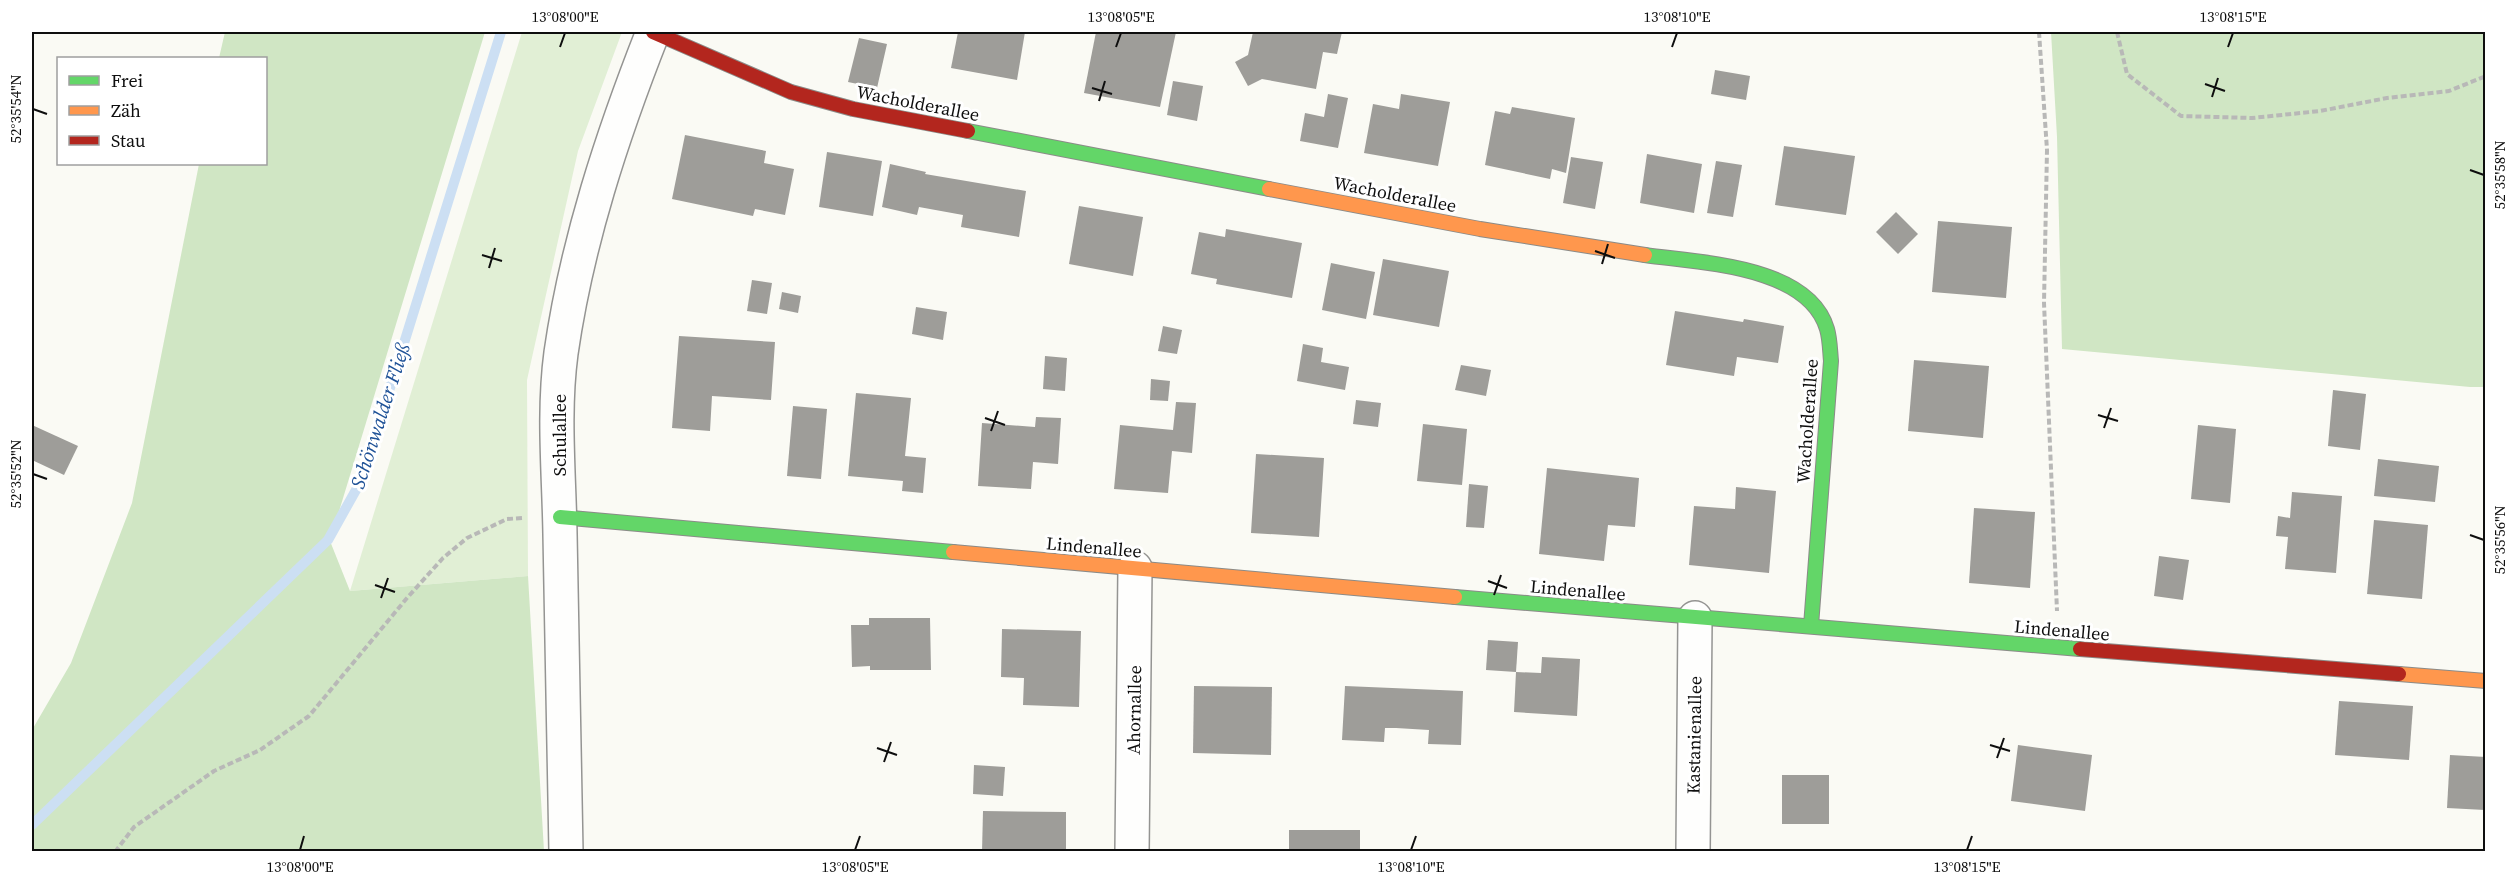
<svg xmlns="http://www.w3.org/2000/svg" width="2517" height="883" font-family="'Source Serif 4',serif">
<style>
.green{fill:#e1efd5}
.forest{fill:#d0e6c4}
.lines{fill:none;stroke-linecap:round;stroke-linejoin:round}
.stream{stroke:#ccdff3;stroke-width:10}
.building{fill:#9e9d99}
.street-casing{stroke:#949492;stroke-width:36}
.fast-casing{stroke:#8b8b88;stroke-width:16}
.slow-casing{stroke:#8b8b88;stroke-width:16}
.jam-casing{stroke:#8b8b88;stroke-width:16}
.path{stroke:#b8b8b7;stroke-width:4;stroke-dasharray:6 3;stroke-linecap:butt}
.street{stroke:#fefefd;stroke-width:33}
.fast{stroke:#63d668;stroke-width:14}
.slow{stroke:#ff974d;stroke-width:14}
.jam{stroke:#b3261e;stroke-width:14}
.ticks{fill:none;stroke:#0e0e0e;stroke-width:2}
.labels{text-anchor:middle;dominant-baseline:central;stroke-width:6;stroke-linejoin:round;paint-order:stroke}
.street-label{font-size:18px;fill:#0e0e0e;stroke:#fff}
.water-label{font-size:20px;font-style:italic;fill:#1f5297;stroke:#fff}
.neatline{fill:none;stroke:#0e0e0e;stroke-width:2}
.ticks-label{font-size:15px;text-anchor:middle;fill:#0e0e0e}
</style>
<rect width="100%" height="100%" fill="#fafaf4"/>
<!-- green -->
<polygon class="green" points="522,32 622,32 578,151 527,380 528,576 350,591"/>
<!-- forest -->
<g class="forest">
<polygon points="225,32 485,32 330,541 350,591 528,576 544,851 32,851 32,730 71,663 132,503 199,164 266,164 266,58 219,58"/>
<polygon points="2051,32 2485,32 2485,387 2470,387 2062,349 2057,137"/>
</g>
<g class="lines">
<!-- stream -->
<polyline class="stream" points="32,825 328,540 361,481 501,32"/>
</g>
<!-- building -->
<g class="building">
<polygon points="958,32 1025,32 1017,80 951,68"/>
<polygon points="1096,32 1176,32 1160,107 1084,93"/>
<polygon points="1253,32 1342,32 1337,54 1323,52 1316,89 1262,79 1248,86 1235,62 1248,55"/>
<polygon points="859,38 887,44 877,88 848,82"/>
<polygon points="1715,70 1750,76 1746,100 1711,94"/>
<polygon points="1173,81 1203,86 1197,121 1167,115"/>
<polygon points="1328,94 1348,98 1338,148 1300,141 1305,113 1324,117"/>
<polygon points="1401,94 1450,102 1438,166 1364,153 1373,104 1399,109"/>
<polygon points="1512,107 1575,118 1566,173 1552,169 1550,179 1485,165 1495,111 1510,114"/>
<polygon points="685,135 766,151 764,163 794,169 785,215 755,209 753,216 672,199"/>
<polygon points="1784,146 1855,156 1846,215 1775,205"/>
<polygon points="827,152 882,161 873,216 819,207"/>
<polygon points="1647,154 1702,164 1694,213 1640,203"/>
<polygon points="1571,157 1603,162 1595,209 1563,203"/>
<polygon points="1716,161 1742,165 1733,217 1707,213"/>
<polygon points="890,164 926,172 925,174 1026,191 1019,237 961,227 963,215 919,207 917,215 882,207"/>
<polygon points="1079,206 1143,217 1133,276 1069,264"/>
<polygon points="1896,212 1918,234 1898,254 1876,232"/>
<polygon points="1938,221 2012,227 2006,298 1932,292"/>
<polygon points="1226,229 1302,243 1292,298 1216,284 1217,279 1191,274 1199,232 1225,237"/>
<polygon points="1383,259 1449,271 1439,327 1373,315"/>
<polygon points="1331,263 1375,272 1366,319 1322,310"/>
<polygon points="752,280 772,283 767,314 747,311"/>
<polygon points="782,292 801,296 798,313 779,309"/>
<polygon points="916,307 947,312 943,340 912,334"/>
<polygon points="1675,311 1743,322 1744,319 1784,326 1778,363 1737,357 1734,376 1666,365"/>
<polygon points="1163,326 1182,330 1177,354 1158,351"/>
<polygon points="679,336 775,342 771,400 712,396 710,431 672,428"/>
<polygon points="1303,344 1323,348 1321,362 1349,367 1345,390 1297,381"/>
<polygon points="1045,356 1067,358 1065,391 1043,389"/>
<polygon points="1914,360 1989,366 1983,438 1908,431"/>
<polygon points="1461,365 1491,370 1486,396 1455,390"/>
<polygon points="1151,379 1170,381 1168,401 1150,400"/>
<polygon points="2333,390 2366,394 2360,450 2328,446"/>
<polygon points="856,393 911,398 905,456 926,458 923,493 902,491 903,481 848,476"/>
<polygon points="1356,400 1381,403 1378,427 1353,424"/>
<polygon points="1176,402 1196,403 1192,453 1172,451 1168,493 1114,489 1120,425 1173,430"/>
<polygon points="793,406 827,409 821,479 787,476"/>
<polygon points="1036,417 1061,418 1058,464 1033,462 1031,489 978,486 982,423 1035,427"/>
<polygon points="1423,424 1467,429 1462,485 1417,481"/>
<polygon points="32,425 78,446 64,475 32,460"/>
<polygon points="2198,425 2236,429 2230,503 2191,499"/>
<polygon points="1256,454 1324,458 1319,537 1251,533"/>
<polygon points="2378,459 2439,466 2435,502 2374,496"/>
<polygon points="1547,468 1639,478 1635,527 1608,525 1604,561 1539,554"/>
<polygon points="1469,484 1488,486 1484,528 1466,527"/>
<polygon points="1736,487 1776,491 1769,573 1689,565 1694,506 1735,509"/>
<polygon points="2292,492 2342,496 2336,573 2285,569 2288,537 2276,536 2278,516 2290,518"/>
<polygon points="1974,508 2035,512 2030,588 1969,583"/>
<polygon points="2374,520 2428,525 2422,599 2367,594"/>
<polygon points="2159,556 2189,560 2183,600 2154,596"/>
<polygon points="869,618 930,618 931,670 870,670 870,666 852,667 851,625 869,625"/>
<polygon points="1002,629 1081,631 1079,707 1023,705 1024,678 1001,677"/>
<polygon points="1488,640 1518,642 1516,672 1486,670"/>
<polygon points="1542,657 1580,659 1577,716 1514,712 1516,672 1541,673"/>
<polygon points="1194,686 1272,687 1271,755 1193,753"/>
<polygon points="1345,686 1463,691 1461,745 1428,744 1429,730 1396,728 1385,728 1384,742 1342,740"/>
<polygon points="2339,701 2413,706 2409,760 2335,755"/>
<polygon points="2018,745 2092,755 2085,811 2011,801"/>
<polygon points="2450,755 2486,757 2485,810 2447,808"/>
<polygon points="974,765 1005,767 1003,796 973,794"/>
<rect x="1782" y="775" width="47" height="49"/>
<polygon points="983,811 1066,812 1066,852 982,852"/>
<rect x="1289" y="830" width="71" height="22"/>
</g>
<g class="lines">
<!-- street casing -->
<g class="street-casing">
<g id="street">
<path d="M566 852C564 746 562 640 560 534 559 474 553 413 561 353 577 242 612 136 653 32"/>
<polyline points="1132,852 1135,568"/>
<polyline points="1693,852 1695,618"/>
</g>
</g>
<!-- fast casing -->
<g class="fast-casing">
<g id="fast">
<polyline points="968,131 1269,189"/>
<path d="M1645 255C1699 263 1808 265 1827 329 1830 339 1830 351 1831 361L1811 626"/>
<polyline points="560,517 953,552"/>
<polyline points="1455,597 2080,649"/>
</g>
</g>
<!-- slow casing -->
<g class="slow-casing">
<g id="slow">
<polyline points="1269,189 1480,229 1645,255"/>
<polyline points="953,552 1455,597"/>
<polyline points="2399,674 2486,681"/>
</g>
</g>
<!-- jam casing -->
<g class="jam-casing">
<g id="jam">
<polyline points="653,32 791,92 853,109 968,131"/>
<polyline points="2080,649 2399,674"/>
</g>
</g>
<!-- path -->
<g class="path">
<polyline points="2039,32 2047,150 2044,303 2057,611"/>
<polyline points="2117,32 2127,74 2181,116 2252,118 2320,111 2387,98 2449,91 2486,76"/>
<polyline points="115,852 134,827 214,771 260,750 309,716 407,598 443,558 467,538 507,519 523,518"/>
</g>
<!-- street -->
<use href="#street" class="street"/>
<!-- fast -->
<use href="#fast" class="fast"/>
<!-- slow -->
<use href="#slow" class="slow"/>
<!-- jam -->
<use href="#jam" class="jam"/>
</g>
<!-- ticks -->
<path class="ticks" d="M560 47 565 33M1116 47 1121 33M1672 47 1677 33M2228 47 2233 33M2205 84 2225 91M1092 88 1112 94M2212 97 2218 78M1099 101 1105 81M33 109 47 114M2470 170 2484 175M1595 251 1615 258M482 255 502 261M1602 264 1608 244M489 268 495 248M2098 415 2118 421M985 418 1005 425M2104 428 2111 408M991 431 998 411M33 474 47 479M2470 535 2484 540M1488 581 1507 588M375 585 395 592M1494 595 1501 575M381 598 388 578M1990 745 2010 751M877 748 897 755M1997 758 2004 738M884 762 891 742M300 850 304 836M855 850 860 836M1411 850 1416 836M1967 850 1972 836"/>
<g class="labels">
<!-- street labels -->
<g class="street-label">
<text transform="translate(918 103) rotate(11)">Wacholderallee</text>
<text transform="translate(1395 194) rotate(11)">Wacholderallee</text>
<text transform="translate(1807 421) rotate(-86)">Wacholderallee</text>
<text transform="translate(559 435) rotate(-90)">Schulallee</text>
<text transform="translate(1094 547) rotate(5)">Lindenallee</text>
<text transform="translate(1578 590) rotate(5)">Lindenallee</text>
<text transform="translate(2062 630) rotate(5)">Lindenallee</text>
<text transform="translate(1134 710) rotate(-89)">Ahornallee</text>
<text transform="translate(1694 735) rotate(-89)">Kastanienallee</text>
</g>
<!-- water labels -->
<g class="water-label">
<text transform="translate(380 416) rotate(-72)">Schönwalder Fließ</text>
</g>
</g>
<!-- border -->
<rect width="2517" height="883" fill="none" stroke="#ffffff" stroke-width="66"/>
<!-- legend -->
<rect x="57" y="57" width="210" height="108" fill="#ffffff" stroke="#9f9f9f" stroke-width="1.5"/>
<rect x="69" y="76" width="30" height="9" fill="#63d668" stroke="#9f9f9f" stroke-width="1.5"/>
<text x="111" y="87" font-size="18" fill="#0e0e0e">Frei</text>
<rect x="69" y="106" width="30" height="9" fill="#ff974d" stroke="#9f9f9f" stroke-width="1.5"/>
<text x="111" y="117" font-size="18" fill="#0e0e0e">Zäh</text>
<rect x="69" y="136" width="30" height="9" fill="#b3261e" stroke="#9f9f9f" stroke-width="1.5"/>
<text x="111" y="147" font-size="18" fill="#0e0e0e">Stau</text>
<rect x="33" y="33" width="2451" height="817" class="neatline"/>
<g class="ticks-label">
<text x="565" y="22">13°08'00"E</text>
<text x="1121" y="22">13°08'05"E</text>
<text x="1677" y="22">13°08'10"E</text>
<text x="2233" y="22">13°08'15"E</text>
<text transform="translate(16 109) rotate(-90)" y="5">52°35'54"N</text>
<text transform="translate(2500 175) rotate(-90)" y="5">52°35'58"N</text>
<text transform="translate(16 474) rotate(-90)" y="5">52°35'52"N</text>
<text transform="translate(2500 540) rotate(-90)" y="5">52°35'56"N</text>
<text x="300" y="872">13°08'00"E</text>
<text x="855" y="872">13°08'05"E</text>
<text x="1411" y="872">13°08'10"E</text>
<text x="1967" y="872">13°08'15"E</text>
</g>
</svg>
